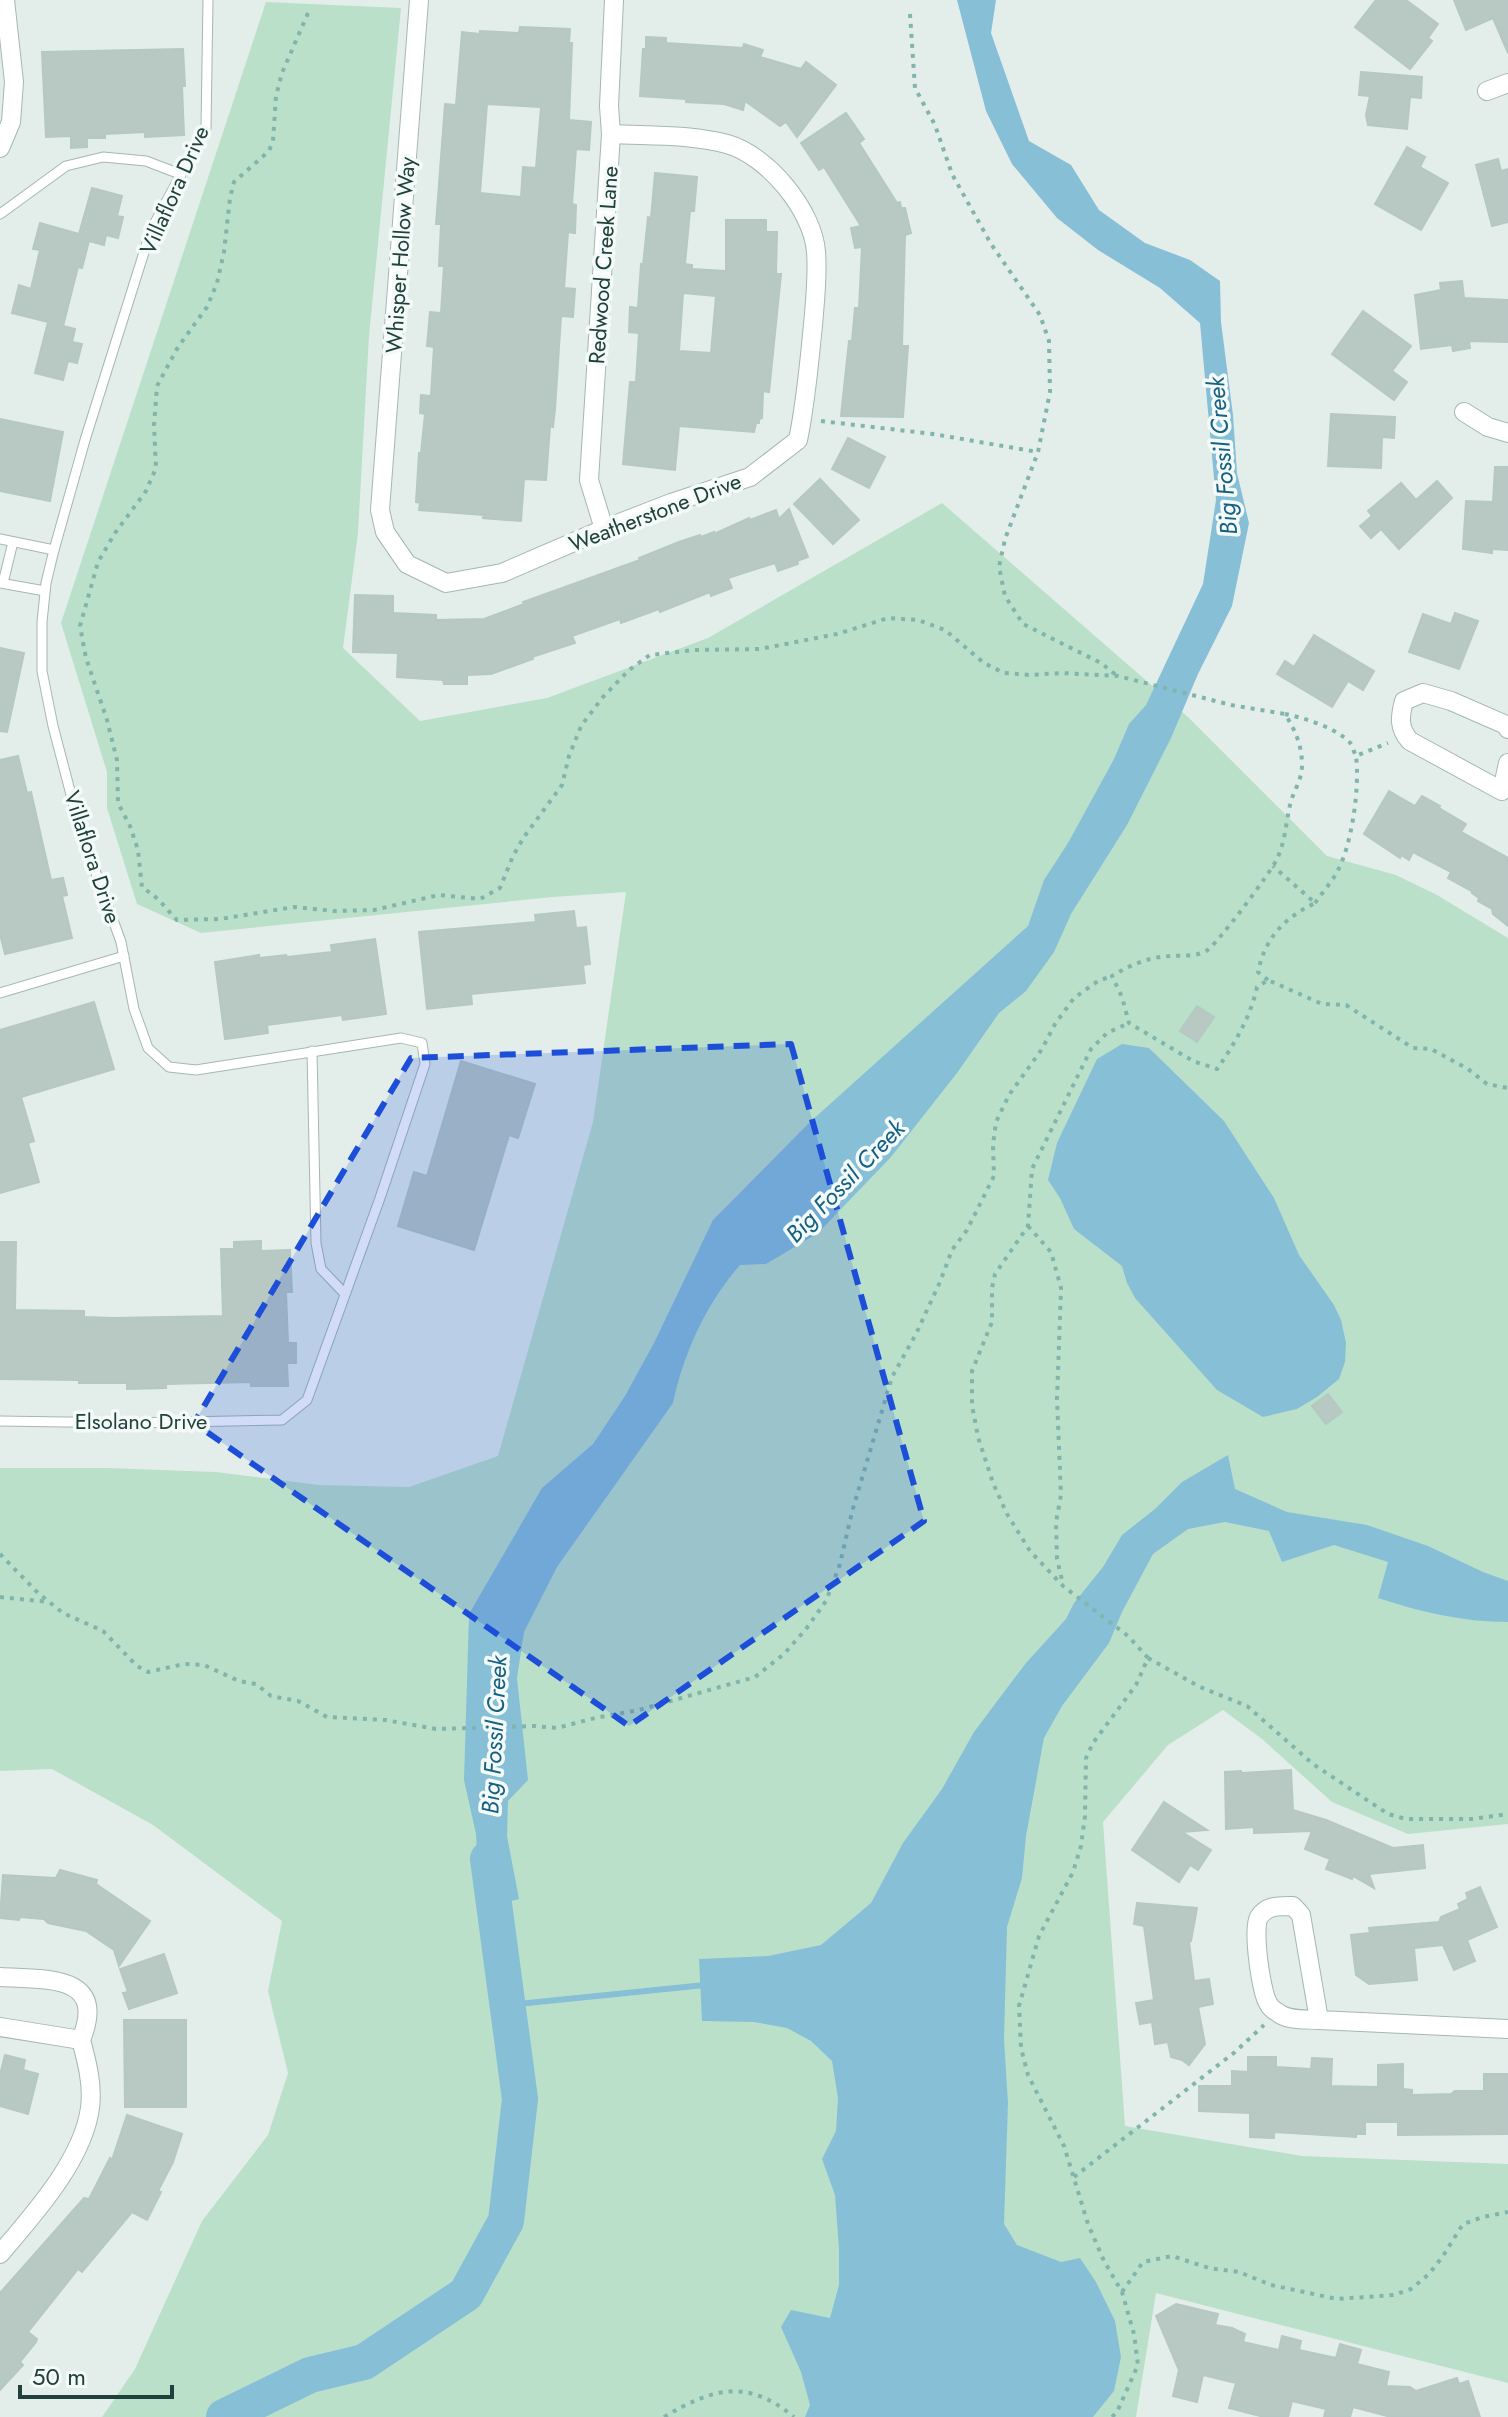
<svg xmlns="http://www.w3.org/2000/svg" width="1508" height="2417" font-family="Jost,sans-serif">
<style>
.green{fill:#bae0ca}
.water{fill:#87bfd7}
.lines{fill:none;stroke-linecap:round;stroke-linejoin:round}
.stream{stroke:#87bfd7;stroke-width:6}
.river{stroke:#87bfd7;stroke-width:36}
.building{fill:#b8c9c4;stroke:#b5c8c3;stroke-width:2;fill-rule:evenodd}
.service-casing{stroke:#a5b7b3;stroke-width:11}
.minor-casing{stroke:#a5b7b3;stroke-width:20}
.path{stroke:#81b4ab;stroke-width:4;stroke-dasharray:4 6;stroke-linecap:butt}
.service{stroke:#fff;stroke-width:9}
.minor{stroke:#fff;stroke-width:18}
.marked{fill:#1d4ed8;fill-opacity:0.2;stroke:#1d4ed8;stroke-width:6;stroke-dasharray:16 10;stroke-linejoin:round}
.labels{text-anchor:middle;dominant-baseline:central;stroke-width:7;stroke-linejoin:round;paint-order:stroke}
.street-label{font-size:22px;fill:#21413d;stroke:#f4faf8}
.water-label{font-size:24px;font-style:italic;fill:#166082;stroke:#f4faf8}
</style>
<rect width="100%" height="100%" fill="#e3eeeb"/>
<!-- green -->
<polygon class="green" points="266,2 401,8 369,336 358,533 343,648 420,721 547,698 708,638 942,503 1188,717 1327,856 1396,875 1437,895 1508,938 1508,1824 1408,1834 1332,1802 1262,1739 1223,1710 1168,1745 1103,1822 1125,2126 1302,2156 1508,2164 1508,2383 1156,2293 1136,2417 102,2417 135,2369 202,2221 268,2135 288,2073 268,1991 282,1921 153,1825 52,1769 0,1771 0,1468 108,1468 216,1472 319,1485 409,1487 498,1456 593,1122 626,892 553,897 201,933 137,904 107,808 107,772 61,623"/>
<!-- water -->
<g class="water">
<path d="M957 0H996L991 33 1029 141 1071 165 1099 210 1145 243 1190 260 1220 281 1221 322 1233 415 1237 473 1249 523 1232 606 1198 674 1171 738 1127 825 1071 914 1054 952 1026 991 999 1013 957 1073 891 1157 818 1233 766 1264 740 1265C706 1304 684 1352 673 1403L557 1567 524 1632 517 1678 528 1780 508 1801 507 1836 519 1899 480 1910 476 1834 464 1780 469 1614 542 1488 593 1444 625 1396 654 1343 713 1220 810 1122 1028 926 1044 880 1068 843 1114 759 1129 724 1146 705 1203 584 1216 500 1200 323 1160 288 1098 250 1057 218 1012 164 986 111Z"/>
<polygon points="1122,1044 1149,1048 1224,1121 1274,1198 1299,1255 1334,1305 1341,1320 1346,1343 1345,1362 1339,1379 1317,1397 1297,1409 1263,1417 1217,1390 1135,1298 1127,1283 1122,1266 1074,1229 1060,1198 1048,1180 1057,1143 1097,1059"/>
<path d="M1228 1455 1235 1489 1287 1512 1367 1525 1428 1546 1483 1572 1508 1581V1622C1462 1622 1421 1612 1378 1598L1388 1562 1334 1545 1282 1562 1269 1531 1225 1522 1188 1529 1153 1554 1122 1612 1109 1643 1062 1706 1044 1738 1026 1836 1022 1878 1007 1927 1004 2039 1008 2103 1004 2224 1017 2245 1061 2262 1080 2258 1096 2282 1115 2321 1121 2357 1114 2391 1093 2417H805L810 2405 801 2372 781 2327 791 2310 830 2318 839 2285V2249L835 2195 822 2159 836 2131 838 2098 832 2061 811 2041 787 2028 754 2022 702 2021 699 1959 768 1956 821 1945 871 1903 903 1843 942 1789 974 1732 1026 1663 1066 1619 1074 1603 1103 1567 1122 1535 1155 1509 1182 1482Z"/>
</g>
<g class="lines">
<!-- stream -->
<polyline class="stream" points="507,2005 705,1985"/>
<!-- river -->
<polyline class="river" points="224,2417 310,2375 364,2362 466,2294 506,2221 520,2099 488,1859"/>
</g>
<!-- building -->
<g class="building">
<polygon points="1376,0 1406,0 1438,24 1428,38 1432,41 1410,69 1355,27"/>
<polygon points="1454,0 1508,0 1508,53 1493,18 1466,30"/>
<path d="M520 27 570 29 569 43H572L569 120 591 122 589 150 576 149 572 204 576 205 575 233 568 232 564 288 575 289 573 317 561 316 555 409 553 427 550 426 546 480 524 479 521 521 483 518 484 515 419 510 420 503 416 502 419 453H421L425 414 420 413 421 395 431 396 434 347 427 346 430 312 441 313 444 266H439L441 224H436L445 104 456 105 462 32 480 34V31L519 33ZM487 104 541 107 536 168 523 167 521 197 480 193Z"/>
<polygon points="646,37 666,38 666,43 743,48 744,44 763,50 760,57 801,69 806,62 836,85 797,137 786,122 780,126 745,101 743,110 724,104 686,102 686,99 640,96 643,49 646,49"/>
<polygon points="183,49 185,86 182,86 184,135 145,137 145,132 105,134 105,138 87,138 87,147 71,148 71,136 46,137 42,52"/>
<polygon points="1361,72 1422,77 1421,98 1410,97 1407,129 1368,125 1366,115 1370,96 1359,95"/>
<polygon points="846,113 864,139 859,143 897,203 900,202 901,208 905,208 911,233 905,235 902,346 908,346 903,417 841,416 849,341 852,341 855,308 859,308 862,247 855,248 851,228 861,226 824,167 819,170 801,143"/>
<polygon points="1407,147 1425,157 1420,167 1448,183 1421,230 1375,204"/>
<polygon points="1498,159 1501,171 1508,169 1508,222 1492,226 1476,165"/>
<path d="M655 173 697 177 694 211H690L685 264 692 265V269L726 271V220H766V232H777L776 274H781L769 392 763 391 762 418 759 419V423H756L754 432 679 426 675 470 623 464 630 382H636L639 333 629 332 630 307 638 308 641 264 643 265 648 217 651 218ZM683 293 716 296 711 353 679 351Z"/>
<polygon points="92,188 122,196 117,216 123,217 118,238 106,235 104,245 89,241 82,268 78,267 63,326 75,329 72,342 82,344 77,363 68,361 63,380 35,373 48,322 12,313 19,285 31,289 40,250 33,249 40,223 79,234"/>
<polygon points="1462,281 1464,298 1508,300 1508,342 1469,341 1470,348 1453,351 1452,345 1421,349 1415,295 1441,290 1440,283"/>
<polygon points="1363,311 1411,346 1392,371 1407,382 1394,400 1332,354"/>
<polygon points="1331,414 1395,417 1394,438 1382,437 1381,468 1328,466"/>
<polygon points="0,419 63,432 50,501 0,491"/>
<polygon points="848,438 885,457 869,488 832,469"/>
<polygon points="1495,467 1508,467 1508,550 1492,549 1492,553 1463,549 1466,501 1493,502"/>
<polygon points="820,479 859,520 833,544 794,504"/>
<polygon points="1437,481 1452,498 1399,549 1381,529 1371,538 1360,526 1372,516 1368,511 1401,483 1416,500"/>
<polygon points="789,509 808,557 797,561 798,564 778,571 775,563 728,578 732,588 711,596 710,592 660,612 659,609 621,623 620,619 572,636 575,643 532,657 533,659 491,674 467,675 467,684 444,684 443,680 397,677 398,653 353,652 355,595 393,596 393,613 436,615 436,620 484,619 524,604 523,602 640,560 639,558 679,542 700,535 701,537 714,532 714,534 749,518 750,520 776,510 779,519"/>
<polygon points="1455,613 1478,621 1459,669 1409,652 1423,614 1451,624"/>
<polygon points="1314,635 1374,671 1363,690 1348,681 1332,707 1277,674 1285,661 1294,667"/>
<polygon points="0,648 24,653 7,732 0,731"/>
<polygon points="18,756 27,793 31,792 51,880 63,878 67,895 62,896 72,938 5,954 0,934 0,760"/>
<polygon points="1389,791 1415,806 1422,796 1440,806 1439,808 1466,824 1461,832 1508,858 1508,926 1493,914 1492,909 1478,901 1479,898 1472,893 1473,892 1448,878 1451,872 1413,852 1409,860 1401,855 1400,858 1364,834"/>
<polygon points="574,911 576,928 586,927 590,964 583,965 585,983 471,994 472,1004 427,1009 419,932 536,922 535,915"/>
<polygon points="375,939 386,1014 343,1020 342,1015 267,1025 268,1033 225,1039 215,962 259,955 259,958 286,955 287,957 332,952 331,945"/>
<polygon points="94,1002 114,1069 21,1097 34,1141 28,1143 39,1182 0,1193 0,1030"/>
<polygon points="1197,1006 1214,1017 1197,1042 1180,1031"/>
<polygon points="461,1061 535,1084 518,1138 509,1135 474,1250 398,1226 414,1172 427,1176"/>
<polygon points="261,1241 261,1251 290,1250 292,1292 286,1292 288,1343 296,1343 296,1363 287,1363 288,1386 251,1386 251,1382 166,1384 166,1388 127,1389 127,1383 79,1383 79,1380 0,1379 0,1242 16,1242 15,1310 84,1311 84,1317 113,1318 223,1316 221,1249 234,1249 234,1242"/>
<polygon points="1328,1394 1342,1412 1326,1424 1312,1406"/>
<polygon points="1291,1770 1293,1810 1326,1820 1393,1848 1423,1845 1425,1868 1369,1874 1374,1888 1353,1876 1352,1879 1326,1869 1330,1859 1305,1849 1312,1831 1254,1833 1254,1827 1226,1829 1225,1772 1241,1771 1241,1773"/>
<polygon points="1164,1802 1207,1830 1182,1832 1211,1850 1198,1870 1190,1865 1179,1882 1132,1850"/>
<polygon points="60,1870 97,1880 96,1884 150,1921 119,1966 114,1950 86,1931 48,1923 44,1919 20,1917 19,1920 0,1918 3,1875 56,1878"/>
<polygon points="1480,1887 1497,1927 1467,1940 1475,1961 1454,1970 1443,1945 1414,1948 1417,1980 1369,1984 1356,1975 1351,1935 1370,1933 1369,1928 1439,1922 1441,1917 1460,1909 1458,1904 1468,1899 1466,1893"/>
<polygon points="1137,1903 1197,1908 1191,1941 1189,1942 1194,1981 1209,1979 1213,2004 1198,2007 1205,2044 1189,2065 1182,2060 1171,2057 1168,2042 1155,2044 1152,2022 1140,2024 1136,2003 1154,2000 1144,1926 1134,1924"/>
<polygon points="164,1954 177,1993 129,2009 123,1993 128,1992 120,1969"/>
<polygon points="124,2020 186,2020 186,2107 125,2107"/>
<polygon points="5,2055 25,2060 23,2070 38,2074 28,2114 0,2106 0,2075"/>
<polygon points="1248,2057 1276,2057 1276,2067 1311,2069 1312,2058 1332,2059 1331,2086 1378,2087 1378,2065 1403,2064 1403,2089 1412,2090 1412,2095 1451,2094 1455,2091 1484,2091 1484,2074 1508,2074 1508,2134 1398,2135 1398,2122 1365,2122 1365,2134 1356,2134 1356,2137 1274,2132 1274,2138 1250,2137 1250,2113 1199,2111 1199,2086 1232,2086 1232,2071 1248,2072"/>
<polygon points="127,2115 182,2134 173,2162 158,2191 161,2192 147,2220 132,2212 82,2272 78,2269 59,2293 28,2332 37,2339 36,2342 20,2362 23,2365 0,2390 0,2293 84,2198 89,2199 110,2158 112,2160"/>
<polygon points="1176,2304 1218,2314 1215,2325 1232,2328 1245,2334 1243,2342 1279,2350 1282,2336 1301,2341 1299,2350 1336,2358 1340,2344 1361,2350 1357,2364 1389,2372 1386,2386 1410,2387 1416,2391 1457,2378 1459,2384 1468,2381 1480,2417 1391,2417 1353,2407 1350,2417 1324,2417 1326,2409 1292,2401 1288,2417 1264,2417 1229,2408 1236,2383 1203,2375 1197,2402 1173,2396 1179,2370 1156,2316"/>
</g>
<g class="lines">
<!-- service casing -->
<g class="service-casing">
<g id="service">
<polyline points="0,214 66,166 103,157 146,161 180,174"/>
<polyline points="0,539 54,550"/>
<polyline points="0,583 45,591"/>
<polyline points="3,583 13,542"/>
<polyline points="0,993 124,956"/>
<polyline points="312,1051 316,1243 321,1269 345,1294"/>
<polyline points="0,1421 131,1423 282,1420 307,1400 380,1198 425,1064 422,1043 401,1038 196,1070 169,1067 148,1048 134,1009 121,942 80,829 53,726 42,671 42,622 46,583 54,550 85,440 151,230 206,128 208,0"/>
</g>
</g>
<!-- minor casing -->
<g class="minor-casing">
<g id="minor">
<path d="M419 0 380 510 385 532 407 564 446 583 502 573 604 529 671 503 750 477 798 440C806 402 809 364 813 325 815 301 818 276 816 252 813 210 767 155 727 144 690 134 649 136 611 134"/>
<polyline points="1487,91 1508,83"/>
<polyline points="0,148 11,122 14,82 5,0"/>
<polyline points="1464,412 1488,427 1508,433"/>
<polyline points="604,529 589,480 611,134 609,106 614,0"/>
<path d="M1508 729 1506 725 1451 701 1423 693 1404 701C1400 716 1398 728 1410 741L1502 791 1508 763"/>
<path d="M0 1977C45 1980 108 1973 81 2040L0 2027"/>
<path d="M1319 2020 1301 1915 1293 1906C1280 1906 1267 1905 1259 1917 1252 1929 1261 1991 1268 2003 1270 2007 1273 2010 1277 2012 1287 2021 1306 2019 1319 2020L1508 2029"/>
<path d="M0 2254C34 2214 83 2160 90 2108 93 2085 87 2062 81 2040"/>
</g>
</g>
<!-- path -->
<g class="path">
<path d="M308 13 282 73 276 96 273 141 269 151 234 182 230 198 224 252 217 283 207 307 178 347 157 386 154 425 156 468 146 491 115 533 98 562 80 626 86 658 107 720 117 760 118 803 130 826 138 850 142 888C158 896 165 908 177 920L220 919 294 907 334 911 374 910 439 895 480 899 500 888 513 856 524 837 562 785 569 756 581 726 603 697 629 670 650 655 694 650 760 649 837 634 888 618 918 620 945 630 984 663 1004 673 1030 675 1062 673 1118 676 1231 705 1285 714C1295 730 1302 745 1302 765 1302 781 1293 791 1290 805 1286 823 1285 842 1277 859 1271 872 1216 946 1206 951 1195 957 1182 955 1170 956 1149 957 1130 965 1112 976L1122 997 1129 1023 1193 1061 1217 1069C1234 1045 1251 1016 1257 987L1268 980 1322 1004 1346 1005 1413 1048 1431 1049 1468 1069 1487 1084 1508 1088"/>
<polyline points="910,14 915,88 935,125 952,174 991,244 1040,315 1049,341 1050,392 1038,452 1005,539 999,567 1005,596 1023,624 1101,663 1116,675"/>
<polyline points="821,421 933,434 1038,452"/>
<path d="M1285 714C1304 718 1338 728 1351 744 1352 745 1355 755 1356 756L1388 743"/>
<path d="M1315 903C1322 893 1331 883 1337 872 1352 845 1360 787 1356 756"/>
<path d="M1268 980 1258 972C1265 938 1284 918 1315 903L1273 866"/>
<polyline points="1028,1226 1051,1252 1061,1288 1057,1399 1061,1495 1056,1522 1057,1559 1063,1584"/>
<polyline points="0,1554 38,1593 63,1613 103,1631 137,1666 148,1672 184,1664 204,1665 239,1681 256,1684 271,1696 298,1701 327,1717 385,1720 436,1729 535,1726 557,1728 595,1718 639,1710 755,1677 784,1654 806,1629 826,1601 840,1564 852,1512 892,1377 916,1334 940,1282 952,1250 967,1230 994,1176 993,1145 996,1122 1009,1095 1042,1049 1055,1024 1074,998 1098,981 1112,976"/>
<polyline points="0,1597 49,1602"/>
<polyline points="1148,1658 1200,1687 1247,1706 1313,1764 1388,1814 1406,1819 1472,1819 1508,1814"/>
<polyline points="1074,2177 1235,2052 1264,2025"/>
<polyline points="1122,2292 1143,2262 1172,2256 1209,2268 1239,2272 1271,2285 1337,2299 1394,2295 1411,2289 1429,2274 1443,2256 1463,2224 1483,2217 1508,2212"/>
<path d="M664 2417C713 2388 747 2378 794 2417"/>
<polyline points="1112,2417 1117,2412 1138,2365 1134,2334 1122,2292 1104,2261 1088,2224 1064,2146 1028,2075 1021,2048 1019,2006 1039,1936 1073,1872 1081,1846 1085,1816 1086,1758 1093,1743 1136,1685 1148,1658 1128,1636 1063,1586 1030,1551 1007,1514 993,1483 978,1437 972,1405 972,1371 992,1322 992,1288 995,1274 1028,1226 1032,1169 1091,1049 1107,1033 1129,1023"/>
</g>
<!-- service -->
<use href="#service" class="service"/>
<!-- minor -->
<use href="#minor" class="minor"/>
</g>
<!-- marked area -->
<path class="marked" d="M791 1044 924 1521 629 1726 194 1423 411 1058Z"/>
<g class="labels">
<!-- street labels -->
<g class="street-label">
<text transform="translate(174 190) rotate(-66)">Villaflora Drive</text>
<text transform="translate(400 255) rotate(-86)">Whisper Hollow Way</text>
<text transform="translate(603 265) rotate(-86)">Redwood Creek Lane</text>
<text transform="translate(655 512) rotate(-21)">Weatherstone Drive</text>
<text transform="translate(93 857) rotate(72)">Villaflora Drive</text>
<text x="141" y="1421">Elsolano Drive</text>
</g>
<!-- water labels -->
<g class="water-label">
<text transform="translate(1222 456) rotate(-95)">Big Fossil Creek</text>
<text transform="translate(845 1181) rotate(-46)">Big Fossil Creek</text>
<text transform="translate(494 1735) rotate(-87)">Big Fossil Creek</text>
</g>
</g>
<!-- scale -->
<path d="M20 2385v12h152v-12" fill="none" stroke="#21413d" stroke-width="4"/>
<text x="32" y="2385" font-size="24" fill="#21413d" stroke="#f4faf8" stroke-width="6" paint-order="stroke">50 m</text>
</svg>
